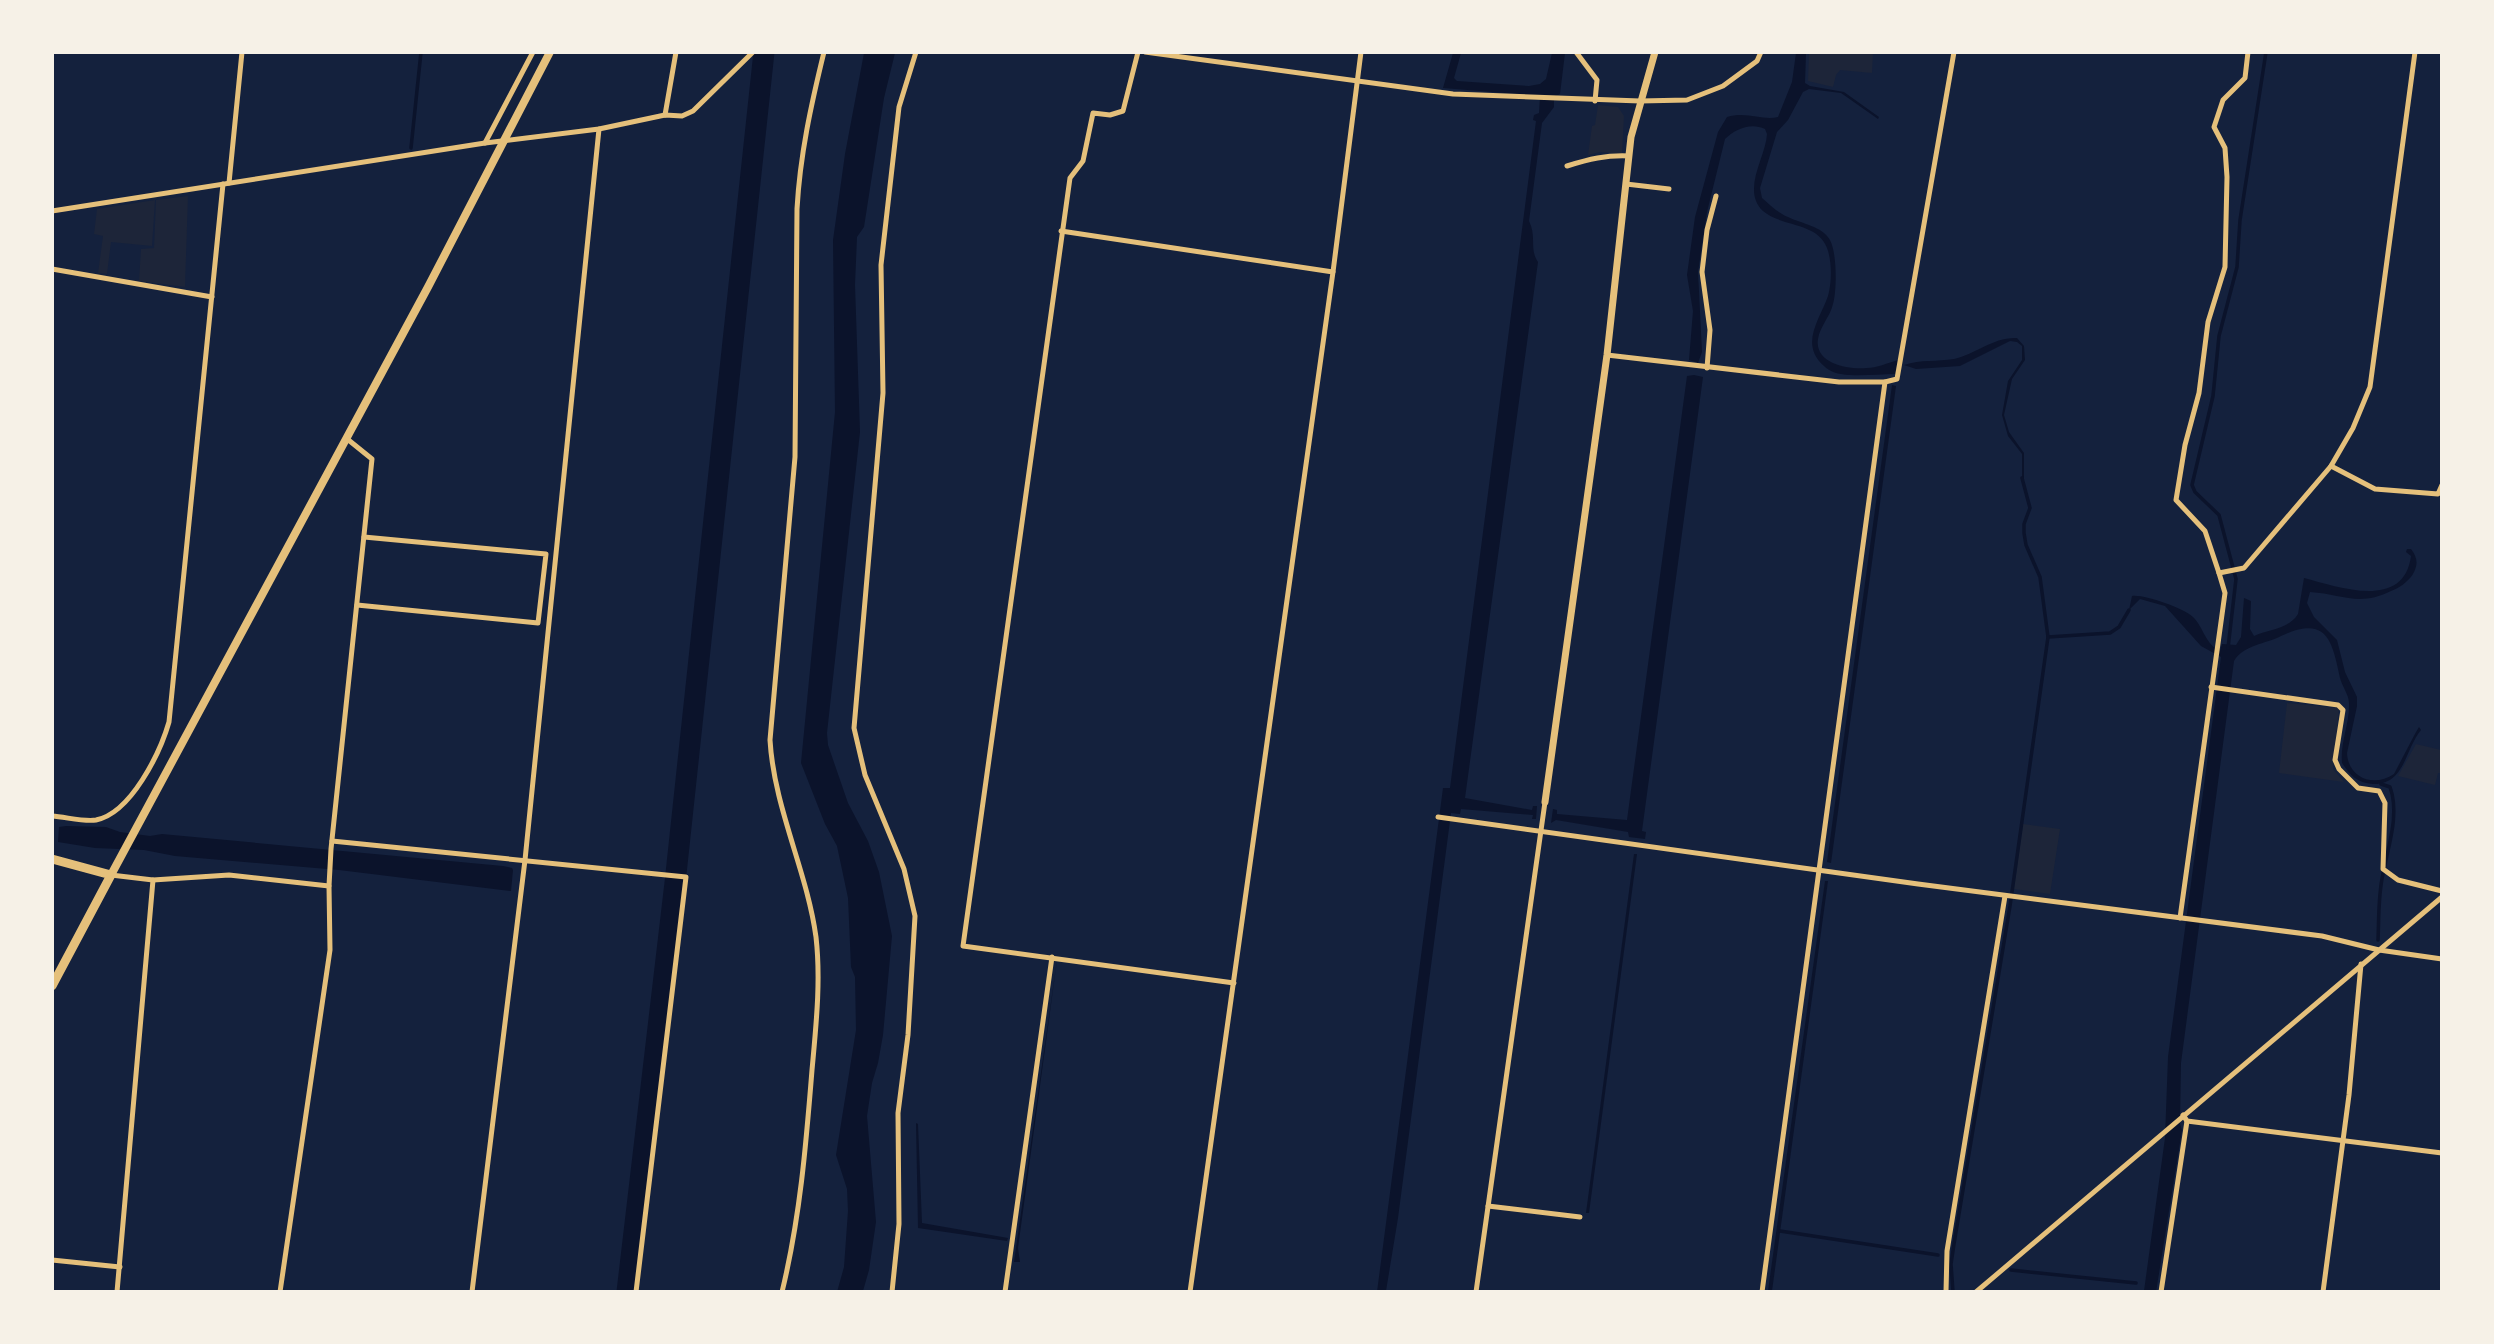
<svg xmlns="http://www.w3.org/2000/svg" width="2494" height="1344" font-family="Arial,sans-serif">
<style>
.green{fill:#1d2539}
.water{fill:#0b132b}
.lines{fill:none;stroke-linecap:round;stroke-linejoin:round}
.stream{stroke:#0b132b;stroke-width:3.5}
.river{stroke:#0b132b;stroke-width:21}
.minor{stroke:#e5c07b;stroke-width:5}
.tertiary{stroke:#e5c07b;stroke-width:7}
.secondary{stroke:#e5c07b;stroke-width:8}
.primary{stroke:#e5c07b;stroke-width:9}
</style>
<rect width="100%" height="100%" fill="#14213d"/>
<!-- green -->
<g class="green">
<polygon points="1809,53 1873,53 1872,73 1840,70 1836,75 1833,87 1808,81"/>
<polygon points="1598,105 1618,107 1624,116 1622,154 1600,152 1588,155 1592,126 1595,125"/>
<polygon points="188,196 185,287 139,281 141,249 154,248 156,200"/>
<polygon points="155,200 152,246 111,242 107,274 98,273 103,236 94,234 97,209"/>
<polygon points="2287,703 2339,708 2333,769 2344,782 2279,773"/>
<polygon points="2416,744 2441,750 2441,773 2438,773 2435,785 2398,776"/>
<polygon points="2023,824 2060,829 2050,894 2014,889"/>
</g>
<!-- water -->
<g class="water">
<polygon points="864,53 895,53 884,98 864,227 857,237 855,285 860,432 827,733 828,745 848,803 868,841 879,872 892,936 883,1035 878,1063 872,1083 867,1116 876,1222 869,1270 863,1291 837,1292 844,1267 848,1211 847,1189 836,1155 856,1030 855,977 851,967 848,898 837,846 825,824 801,763 835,412 833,240 845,154"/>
<path d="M1453 53H1461L1454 78 1457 81 1529 86 1540 84 1546 79 1552 53H1565L1560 94 1554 97V107L1542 123 1529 221C1537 237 1529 249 1538 262L1465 798 1532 810 1533 806H1537L1536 819H1532L1533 815 1461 809 1460 814 1451 813 1398 1218 1386 1291 1377 1292 1443 788H1450L1536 121 1533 120 1534 115 1539 113 1540 96 1443 88Z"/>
<path d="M1796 53H1806L1805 83 1810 86 1844 92 1879 117 1878 119 1841 93 1809 89 1803 92 1788 120 1777 132 1760 188 1762 198C1770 205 1778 213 1788 217 1802 224 1822 226 1830 240 1837 253 1837 290 1833 304 1830 317 1820 326 1818 339 1814 364 1849 370 1867 368 1876 368 1888 363 1898 360L1895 374C1878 374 1858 377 1841 374 1832 373 1825 368 1819 361 1802 340 1821 317 1828 296 1832 282 1832 261 1827 248 1818 222 1781 227 1763 211 1741 190 1766 157 1767 134L1765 129C1751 122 1735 129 1725 139L1707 212 1698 272 1702 352 1698 363 1689 360 1693 311 1687 275 1695 217 1718 132 1727 117C1747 111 1763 121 1778 117L1792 82Z"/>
<path d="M2017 338 2024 346 2025 360 2012 379 2004 415 2009 432 2024 453V478H2022V454L2008 436 2002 415 2008 381 2022 360V346L2017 342 2010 341 1960 366 1916 369 1904 365C1921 359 1937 362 1954 359 1976 354 1993 337 2017 338Z"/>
<polygon points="1694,375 1703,377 1642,831 1646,832 1645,839 1629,837 1628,832 1556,820 1551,823 1553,809 1557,810 1557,814 1627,820 1687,376"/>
<polygon points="1892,385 1896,386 1831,863 1827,862"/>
<path d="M2407 549H2411C2418 558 2418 565 2413 574 2408 582 2399 588 2391 591 2359 607 2342 594 2310 592L2307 603 2314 617 2337 640 2345 672 2357 697V706L2347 753C2348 778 2374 788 2394 774L2416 732 2419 727 2421 730C2405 749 2405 785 2373 784 2357 783 2350 775 2342 763 2340 743 2350 723 2349 703 2349 695 2342 686 2340 678 2332 640 2327 615 2281 636 2266 644 2243 645 2234 661L2181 1063 2180 1124 2182 1130 2156 1292 2144 1291 2165 1138 2168 1057 2221 657 2201 646 2165 606 2140 599 2129 610 2132 596C2144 594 2183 608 2193 617 2204 628 2205 644 2220 651L2222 644 2236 645 2241 637 2244 598 2251 601 2250 629 2254 636C2269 629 2289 629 2298 614L2304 578C2338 587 2404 611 2411 556L2406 552Z"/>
<polygon points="66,826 106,827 120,832 150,836 162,834 503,866 512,868 513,870 511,891 339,870 175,856 144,850 95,848 58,842 59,827"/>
<polygon points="1634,854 1637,854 1589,1213 1586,1213"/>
<polygon points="1825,881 1828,881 1772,1291 1768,1291"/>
<polygon points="1058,953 1018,1248 1020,1262 1014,1262"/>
<polygon points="916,1123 918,1124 922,1223 1008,1238 1007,1241 918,1228"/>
</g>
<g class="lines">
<!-- stream -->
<g class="stream">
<polyline points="411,148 421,52"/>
<polyline points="2048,637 2110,633 2119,627 2129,610"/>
<polyline points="2228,648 2236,579 2219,515 2195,492 2192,485 2213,396 2219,336 2237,267 2240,220 2266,52"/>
<path d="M2378 940C2379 919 2378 895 2383 874 2388 847 2400 814 2390 787L2381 784"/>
<polyline points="1780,1231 1938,1255"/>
<polyline points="2011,1270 2136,1283"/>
<polyline points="1953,1292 1951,1264 1954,1244 2010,906 2048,637 2040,577 2026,545 2024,533 2024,524 2030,508 2022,478"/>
</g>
<!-- river -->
<polyline class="river" points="627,1292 675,883 764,52"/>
<!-- minor -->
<g class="minor">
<polyline points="1138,52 1123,111 1110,115 1093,113 1083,161 1070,178 963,946 1234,983"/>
<polyline points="1145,52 1453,94 1640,101 1687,100 1723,86 1757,61 1761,52"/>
<polyline points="1576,52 1597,80 1595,101"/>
<polyline points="2248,52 2245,78 2223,100 2214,127 2225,148 2227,177 2225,267 2208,322 2199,393 2185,445 2176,500 2205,531 2219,573 2244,568 2331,466 2353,428 2370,387 2415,52"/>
<polyline points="665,115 676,52"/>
<polyline points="485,143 533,52"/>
<path d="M1567 166C1589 159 1606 155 1629 156"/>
<polyline points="229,183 242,52"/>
<polyline points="1626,184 1669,189"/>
<polyline points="52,211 485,143 599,129 665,115 682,116 693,111 753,52"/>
<polyline points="1061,231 1333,272"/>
<polyline points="52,269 212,297"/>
<polyline points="1607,355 1839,382 1885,382 1897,379 1954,52"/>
<polyline points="1707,368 1710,330 1702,272 1707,230 1716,196"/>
<polyline points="2331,466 2375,489 2438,494 2442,485"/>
<polyline points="357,605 538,623 546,554 364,537"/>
<polyline points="2211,687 2338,705 2343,710 2335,760 2339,769 2358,788 2379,791 2385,803 2383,869 2398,880 2442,891"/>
<path d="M52 816C66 817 84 822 96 820 131 813 160 753 169 722L223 184"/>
<polyline points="1438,817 1918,884 2322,936 2379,950 2442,959"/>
<polyline points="332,841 686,877 636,1292"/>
<polyline points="111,875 153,880 229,875 329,886"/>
<polyline points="2180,918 2225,593 2219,573"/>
<polyline points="2183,1115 2187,1121 2442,1153"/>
<polyline points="1488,1206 1580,1217"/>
<polyline points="52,1260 120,1267"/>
<polyline points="117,1292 153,880"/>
<polyline points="280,1292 330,950 329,886 331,849 372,459 346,438"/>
<polyline points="472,1292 525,860 599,129"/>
<path d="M782 1292C800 1218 806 1145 812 1070 816 1026 821 981 816 937 807 871 774 808 770 740L795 457 797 209C800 155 811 105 824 52"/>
<polyline points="892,1292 899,1224 898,1113 908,1035 915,916 904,869 865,775 854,728 883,393 881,265 899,107 916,52"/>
<polyline points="1005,1292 1052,957"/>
<polyline points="1190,1292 1333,272 1361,52"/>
<polyline points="1476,1292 1545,802"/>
<polyline points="1762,1292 1885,382"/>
<polyline points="1946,1292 1947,1251 2005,896"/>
<polyline points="1976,1292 2442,897"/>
<polyline points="2161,1292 2187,1121"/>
<polyline points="2323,1292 2349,1095 2361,964"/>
</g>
<!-- tertiary -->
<polyline class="tertiary" points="1545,802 1607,355 1631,137 1655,52"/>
<!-- secondary -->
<polyline class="secondary" points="111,875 428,287 550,52"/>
<!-- primary -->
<polyline class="primary" points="52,859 111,875 52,986"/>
</g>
<!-- border -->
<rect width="2494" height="1344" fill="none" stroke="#f6f1e7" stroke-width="108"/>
</svg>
